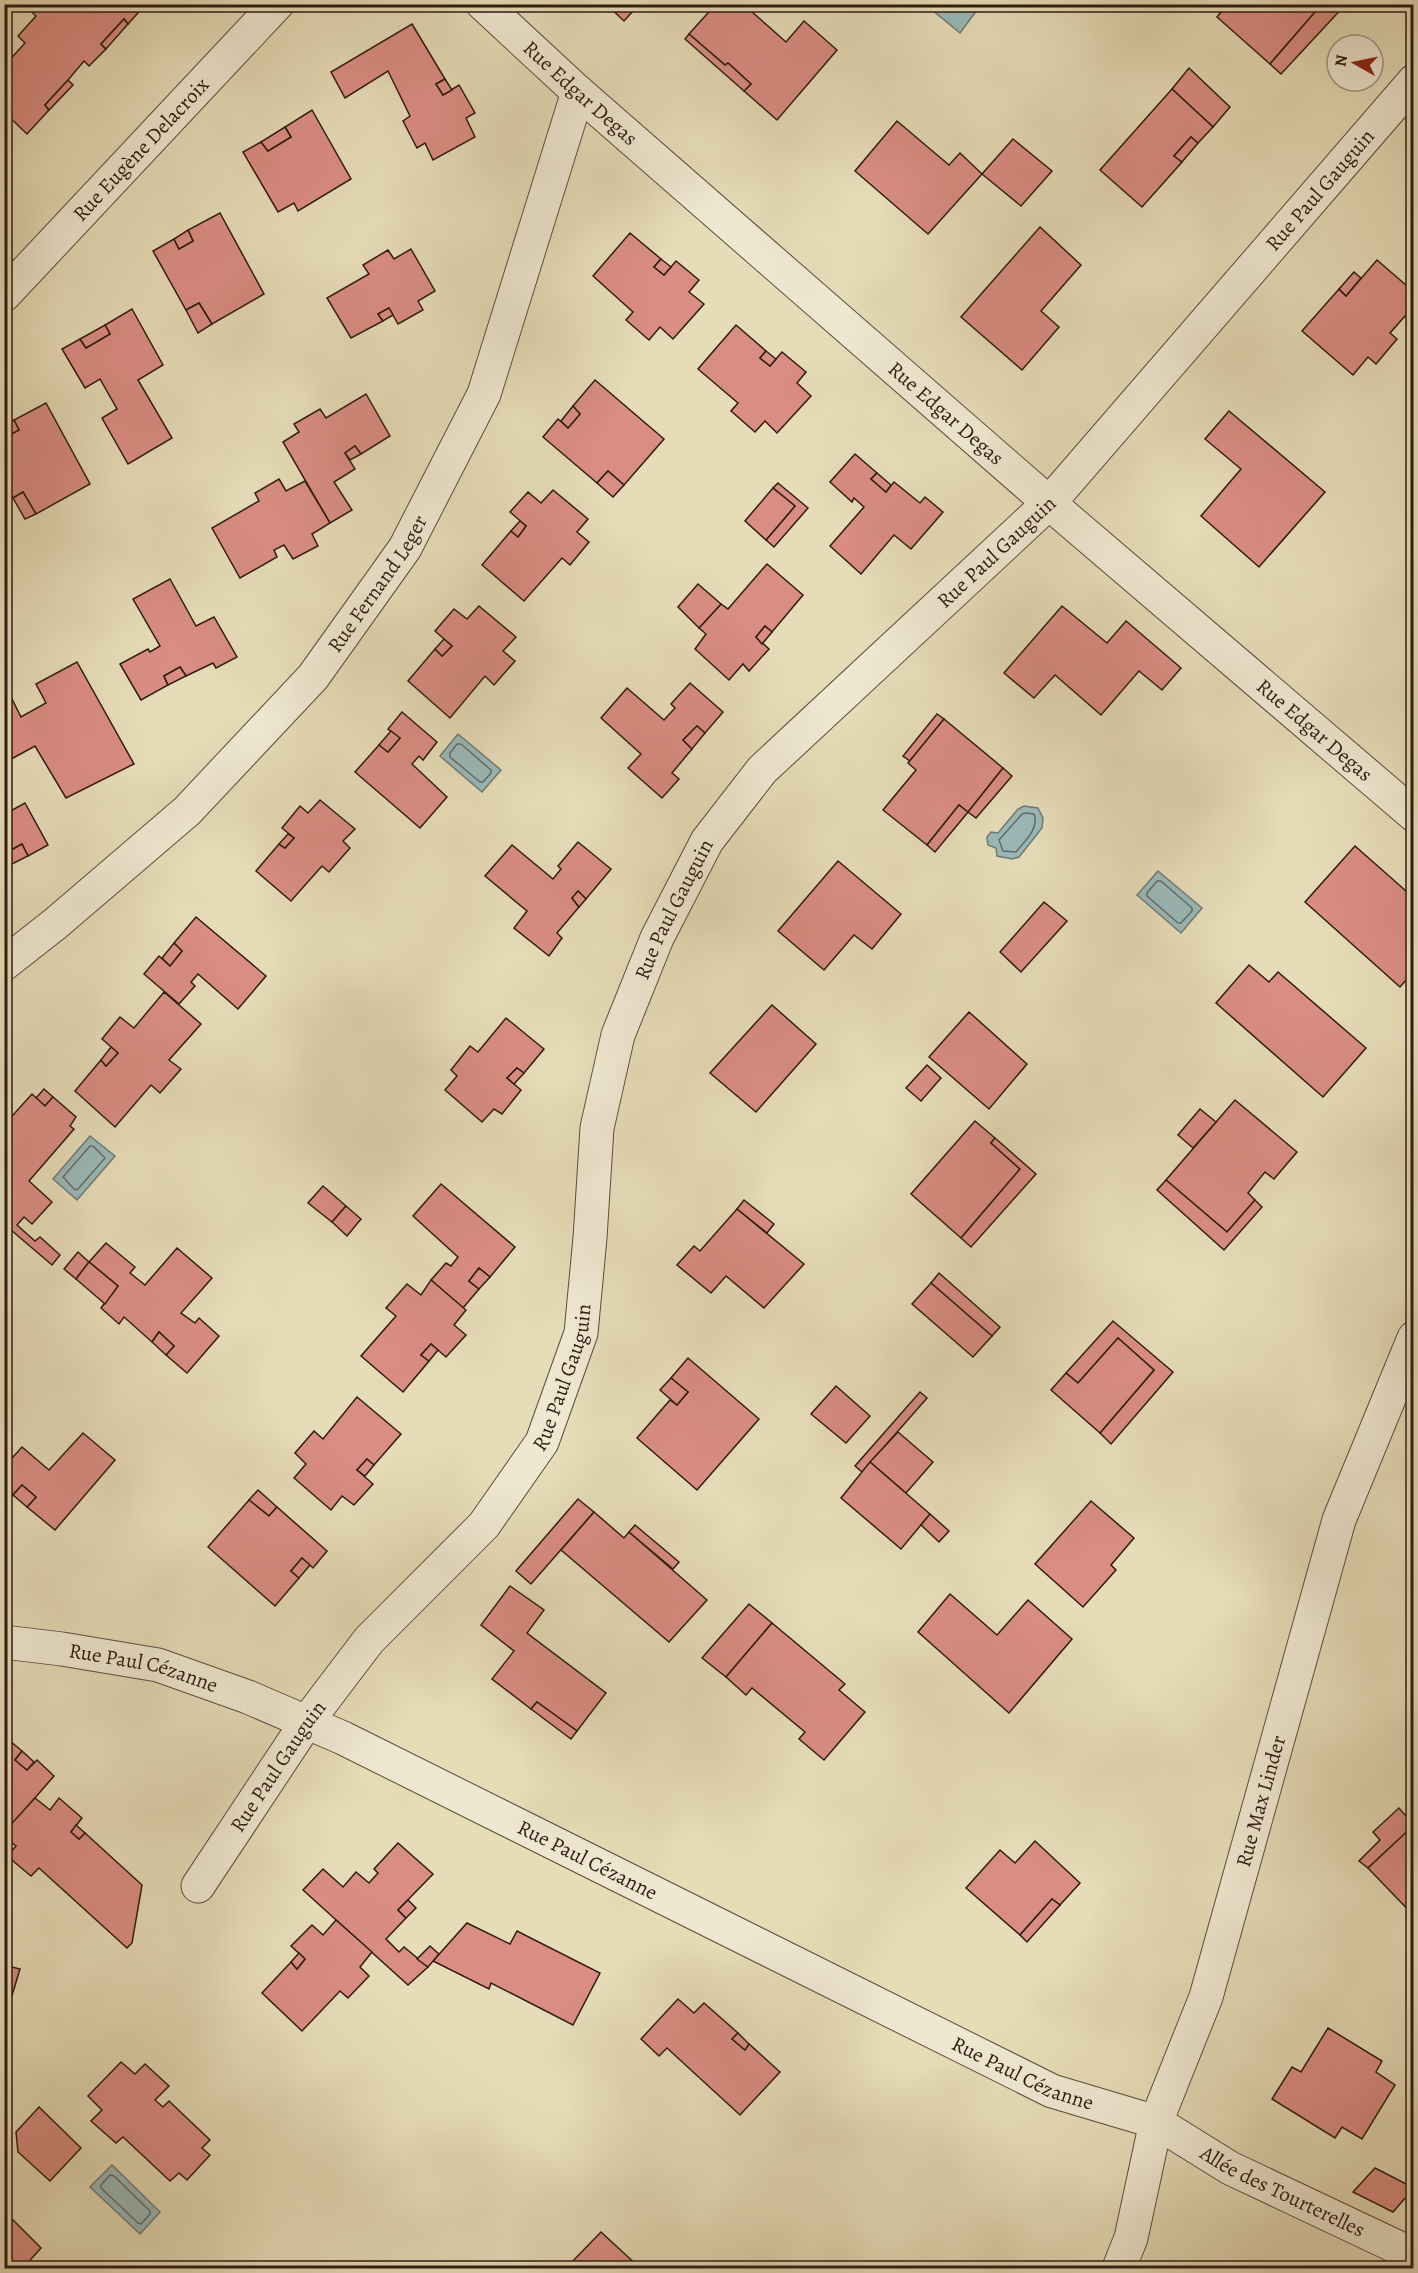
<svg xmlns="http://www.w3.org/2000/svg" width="1418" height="2273" font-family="Alegreya,serif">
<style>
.water{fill:#9ab9b9;stroke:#6f7a76;stroke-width:1.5}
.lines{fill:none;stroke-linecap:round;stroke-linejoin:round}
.shore{stroke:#646a66;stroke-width:1.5}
.building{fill:#da8d83;stroke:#2e1b12;stroke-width:1.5}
.street-casing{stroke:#5c4b3c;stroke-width:35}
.street{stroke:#efe8d1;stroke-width:33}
.labels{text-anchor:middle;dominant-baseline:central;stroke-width:5;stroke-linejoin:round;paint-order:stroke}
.street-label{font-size:21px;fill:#2e1b12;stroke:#efe8d1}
</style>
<rect width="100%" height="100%" fill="#e6dcb8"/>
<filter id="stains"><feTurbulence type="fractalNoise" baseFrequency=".00333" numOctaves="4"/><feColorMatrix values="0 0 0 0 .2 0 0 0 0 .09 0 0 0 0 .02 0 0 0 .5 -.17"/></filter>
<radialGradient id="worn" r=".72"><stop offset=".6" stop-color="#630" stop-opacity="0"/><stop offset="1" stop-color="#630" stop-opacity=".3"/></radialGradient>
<!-- water -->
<g class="water">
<polygon points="978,4 980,6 960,33 926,5"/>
<polygon points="458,734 501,770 482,792 440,756"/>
<polygon points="1024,806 1038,808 1043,818 1042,828 1019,857 1012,859 997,856 996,848 988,845 987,837 991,832 998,833 1018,809"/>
<polygon points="1158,871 1202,908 1181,933 1137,895"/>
<polygon points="90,1136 115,1156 77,1200 53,1179"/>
<polygon points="112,2165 160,2212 140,2234 90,2187"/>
</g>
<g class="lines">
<!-- shore -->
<g class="shore">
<polygon points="457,744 461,744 491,770 491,773 483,782 480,782 450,757 450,753"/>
<path d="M1026 813 1034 814C1040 828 1024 842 1016 852L1003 851 999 840 1022 814Z"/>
<polygon points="1157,881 1161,881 1192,908 1192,911 1181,923 1178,923 1147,896 1147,893"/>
<polygon points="90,1146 93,1146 105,1158 78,1189 75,1190 63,1177"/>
<polygon points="110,2175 114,2176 150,2211 150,2214 141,2224 138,2223 101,2188 101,2185"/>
</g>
</g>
<!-- building -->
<g class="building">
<polygon points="23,4 146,4 128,24 124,19 101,44 106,49 89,66 84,61 68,80 45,105 49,110 27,134 4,112 4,66 25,43 18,36 36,16"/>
<polygon points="606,4 627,4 634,10 624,21"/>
<polygon points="716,4 743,4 786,42 804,21 837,50 777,120 744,91 751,84 728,63 725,65 689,34"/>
<polygon points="1228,4 1322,4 1270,64 1217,17"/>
<polygon points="1322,4 1346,4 1281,74 1270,64"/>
<polygon points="124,19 128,24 106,49 101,44"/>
<polygon points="412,24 445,79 436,84 443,95 459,85 475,113 466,118 475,137 433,160 425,143 417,148 403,121 410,116 388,71 345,98 331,72"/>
<polygon points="689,34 725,65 728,63 751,84 744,91 685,39"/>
<polygon points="1189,68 1230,107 1213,127 1172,89"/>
<polygon points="445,79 452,90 443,95 436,84"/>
<polygon points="68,80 73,85 49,110 45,105"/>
<polygon points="1172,89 1213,127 1198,143 1191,137 1174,156 1182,162 1142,207 1100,170"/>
<polygon points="312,110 351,179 298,211 294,203 278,212 243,152 261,142 268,151 291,137 285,127"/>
<polygon points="897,121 949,165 960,153 982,174 928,234 855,171"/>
<polygon points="285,127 291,137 268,151 261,142"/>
<polygon points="1191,137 1198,143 1182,162 1174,156"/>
<polygon points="1013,139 1052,171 1021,206 982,174"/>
<polygon points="220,213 264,294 212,324 199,303 186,310 153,251 174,239 179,249 193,241 188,230"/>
<polygon points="1040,227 1081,265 1041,311 1059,327 1022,370 961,317"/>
<polygon points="188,230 193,241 179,249 174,239"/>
<polygon points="630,233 661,259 654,267 664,275 676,261 699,280 689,292 704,304 673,339 660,327 649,340 626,320 633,312 593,276"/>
<polygon points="411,249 435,291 418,301 423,310 398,324 389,308 378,314 383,321 351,338 327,298 369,274 363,265 388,250 394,259"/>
<polygon points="661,259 671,267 664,275 654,267"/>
<polygon points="1377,260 1414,292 1414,306 1390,333 1397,339 1376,364 1368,357 1353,375 1302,331 1339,289 1346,296"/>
<polygon points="1354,272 1361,278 1346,296 1339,289"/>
<polygon points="199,303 212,324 198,333 186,310"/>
<polygon points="389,308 393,315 383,321 378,314"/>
<polygon points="132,309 163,365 138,380 172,438 128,464 102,418 117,409 100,379 85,388 62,349 80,339 86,348 110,334 105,325"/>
<polygon points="105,325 110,334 86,348 80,339"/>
<polygon points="736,325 766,351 760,358 770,366 782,352 806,372 797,383 811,396 777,433 765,421 755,432 731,411 738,403 698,369"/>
<polygon points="766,351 776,359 770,366 760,358"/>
<polygon points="595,380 664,439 624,485 608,471 597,483 543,437 558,419 568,428 580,414 573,406"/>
<polygon points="366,394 390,436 361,454 355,446 345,453 355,469 334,482 352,510 330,523 283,442 299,432 294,424 320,409 326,418"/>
<polygon points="46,403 90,484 36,514 23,492 13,498 4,483 4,438 19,430 14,420"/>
<polygon points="573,406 580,414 568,428 561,421"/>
<polygon points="1229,411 1325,492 1259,567 1201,516 1241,469 1205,439"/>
<polygon points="14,420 19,430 4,438 4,426"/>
<polygon points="355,446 361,454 350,460 345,453"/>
<polygon points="855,454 877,473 871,479 886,492 894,482 920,503 925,497 943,512 911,549 894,535 861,574 830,546 864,507 854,498 852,502 830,482"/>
<polygon points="608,471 624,485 613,497 597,483"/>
<polygon points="877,473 891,485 886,492 871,479"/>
<polygon points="279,479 286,491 305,481 330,523 312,534 318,546 293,559 284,545 274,550 277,557 240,578 212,528 259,501 255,493"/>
<polygon points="778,483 808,508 774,547 766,540 795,506 773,488"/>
<polygon points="773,488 795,506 766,540 745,521"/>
<polygon points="553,490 588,519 577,532 589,542 570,565 562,558 524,601 482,565 511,531 518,537 526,526 510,512 528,492 541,503"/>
<polygon points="23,492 36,514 25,519 13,498"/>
<polygon points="520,521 526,526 518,537 511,531"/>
<polygon points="767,564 803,595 772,632 765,626 756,637 769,649 749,671 743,664 729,680 695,649 706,634 699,628 721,604 728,609"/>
<polygon points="170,579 196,626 214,617 237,657 216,668 213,663 186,676 180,667 164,676 168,685 141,700 120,664 148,649 150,652 160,646 133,599"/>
<polygon points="698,584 721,604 699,628 678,607"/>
<polygon points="479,606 516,637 503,651 515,661 494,685 485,676 450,718 408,681 435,649 442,656 452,646 435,631 454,609 467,619"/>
<polygon points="1062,606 1107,643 1126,621 1181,668 1162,690 1139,671 1101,715 1055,675 1034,698 1004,673"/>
<polygon points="765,626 772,632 762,644 756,637"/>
<polygon points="444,639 452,646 442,656 435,649"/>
<polygon points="77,662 134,764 66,798 35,746 4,763 4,703 12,699 21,717 46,703 36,684"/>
<polygon points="180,667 186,676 168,685 164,676"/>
<polygon points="690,683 723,712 705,733 697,726 683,740 692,749 672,773 679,779 662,798 628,768 641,754 601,718 627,688 664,720 675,708 671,704"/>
<polygon points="402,712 437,742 423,760 419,756 412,764 447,797 420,828 355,772 379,745 388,752 400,738 388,729"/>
<polygon points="937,714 944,719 910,761 903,756"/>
<polygon points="944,719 1003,768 968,812 959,805 927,845 883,810 916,770 908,763"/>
<polygon points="697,726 705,733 692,749 683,740"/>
<polygon points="391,731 400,738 388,752 379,745"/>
<polygon points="1003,768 1012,776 976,818 968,812"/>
<polygon points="320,800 355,829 343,841 350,848 329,872 322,866 291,901 256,871 279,844 285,848 294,838 282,828 300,806 308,813"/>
<polygon points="25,803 48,845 28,856 22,844 4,854 4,808 7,813"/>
<polygon points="959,805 968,812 935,852 927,845"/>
<polygon points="288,834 294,838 285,848 279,844"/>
<polygon points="578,842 611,869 586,899 578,891 572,898 579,907 557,933 562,938 549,956 514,928 527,911 485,876 512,845 553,879 561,869 558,866"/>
<polygon points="22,844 28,856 4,868 4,854"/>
<polygon points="1355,846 1414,898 1414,971 1400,987 1305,902"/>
<polygon points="838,861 901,914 872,949 854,935 824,970 778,931"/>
<polygon points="578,891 586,899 579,907 572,898"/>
<polygon points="1044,902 1067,921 1021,972 1000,952"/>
<polygon points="196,917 266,976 238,1009 198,974 191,982 195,986 179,1004 144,974 159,956 170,966 182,951 174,943"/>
<polygon points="174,943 182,951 170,966 162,958"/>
<polygon points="1249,965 1269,982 1278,972 1366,1048 1323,1097 1216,1003"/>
<polygon points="164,992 201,1024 169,1060 181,1069 160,1093 151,1085 115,1127 75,1091 101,1060 106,1066 118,1053 102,1039 120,1017 134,1028"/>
<polygon points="772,1005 816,1044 756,1112 710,1073"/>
<polygon points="969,1012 1027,1064 989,1109 929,1057"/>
<polygon points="506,1018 544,1049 524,1073 517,1068 507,1078 521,1090 502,1114 494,1109 482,1122 445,1090 457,1076 451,1070 470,1046 478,1052"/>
<polygon points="111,1047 118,1053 106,1066 101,1060"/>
<polygon points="927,1065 941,1078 921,1101 906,1088"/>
<polygon points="517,1068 524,1073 514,1084 507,1078"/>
<polygon points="44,1089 53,1097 45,1106 36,1098"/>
<polygon points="32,1094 45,1106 53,1097 76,1117 70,1126 74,1129 29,1181 52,1202 32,1224 24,1217 17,1225 35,1241 40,1237 60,1255 52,1265 4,1224 4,1125"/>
<polygon points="1235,1100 1297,1152 1274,1179 1265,1172 1248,1193 1255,1200 1227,1232 1166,1180"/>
<polygon points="1200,1109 1216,1122 1193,1148 1178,1135"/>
<polygon points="975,1121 995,1138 991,1143 1020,1169 961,1238 911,1194"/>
<polygon points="995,1138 1036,1174 971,1247 961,1238 1020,1169 991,1143"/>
<polygon points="1166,1180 1227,1232 1255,1200 1262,1207 1224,1250 1157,1190"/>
<polygon points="441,1184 515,1247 490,1277 479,1268 469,1281 479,1289 463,1308 431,1280 446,1263 451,1266 458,1257 413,1216"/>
<polygon points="323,1186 346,1206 332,1222 308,1203"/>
<polygon points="744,1200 774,1224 767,1233 737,1209"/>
<polygon points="346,1206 361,1219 347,1236 332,1222"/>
<polygon points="737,1209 804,1264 764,1308 726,1276 711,1293 677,1265 694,1246 700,1251"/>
<polygon points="106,1243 135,1267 130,1273 145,1285 177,1248 212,1278 181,1313 195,1323 199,1318 219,1336 187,1373 166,1355 174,1346 159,1332 152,1342 124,1317 119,1324 101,1308 118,1286 89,1262"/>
<polygon points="78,1252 89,1262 76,1279 64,1269"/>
<polygon points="89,1262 118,1286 105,1304 76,1279"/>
<polygon points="479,1268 490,1277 479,1289 469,1281"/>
<polygon points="939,1273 1000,1327 992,1336 931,1283"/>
<polygon points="431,1280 466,1310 454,1325 466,1335 446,1357 431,1344 421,1355 429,1361 403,1392 361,1356 396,1316 386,1308 407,1284 421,1295"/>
<polygon points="931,1283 992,1336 973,1357 912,1304"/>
<polygon points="1113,1321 1173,1372 1111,1444 1100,1433 1154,1370 1118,1338 1078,1383 1066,1373"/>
<polygon points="159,1332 174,1346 166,1355 152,1342"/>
<polygon points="1118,1338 1154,1370 1100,1433 1051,1390 1066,1373 1078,1383"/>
<polygon points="431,1344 438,1350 429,1361 421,1355"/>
<polygon points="688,1358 759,1419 697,1490 637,1438 670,1400 677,1405 688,1392 671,1378"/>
<polygon points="671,1378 688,1392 677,1405 660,1390"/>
<polygon points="836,1386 870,1416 846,1443 811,1414"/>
<polygon points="920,1392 927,1398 862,1472 855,1466"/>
<polygon points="357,1397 401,1434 374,1465 367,1459 357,1470 373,1484 354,1505 342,1496 331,1510 294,1478 306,1464 295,1453 314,1431 323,1439"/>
<polygon points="898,1432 933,1462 906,1493 870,1462"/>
<polygon points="83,1433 115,1460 55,1530 27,1507 36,1497 22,1485 11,1497 4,1491 4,1467 22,1447 49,1470"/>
<polygon points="367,1459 374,1465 365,1476 357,1470"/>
<polygon points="870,1462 930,1514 901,1549 841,1498"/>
<polygon points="22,1485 36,1497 27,1507 13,1495"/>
<polygon points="258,1490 277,1507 269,1516 249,1500"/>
<polygon points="578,1499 594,1512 531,1584 516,1571"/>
<polygon points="249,1500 269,1516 277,1507 327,1551 313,1568 302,1558 291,1571 299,1578 275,1606 208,1547"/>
<polygon points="1091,1501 1134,1538 1111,1565 1116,1570 1083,1607 1035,1564"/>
<polygon points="594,1512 624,1538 629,1532 707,1600 669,1642 561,1550"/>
<polygon points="930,1514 949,1531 939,1542 921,1525"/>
<polygon points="635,1525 679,1562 673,1569 629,1532"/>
<polygon points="302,1558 310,1565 299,1578 291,1571"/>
<polygon points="510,1586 544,1610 527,1633 606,1693 577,1731 537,1702 531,1709 492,1679 514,1651 481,1625"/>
<polygon points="950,1594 997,1635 1028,1600 1072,1639 1009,1713 918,1632"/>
<polygon points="749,1604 772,1623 726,1677 702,1658"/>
<polygon points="772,1623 845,1684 839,1690 865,1712 824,1760 799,1739 805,1732 752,1688 746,1695 726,1677"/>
<polygon points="537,1702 577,1731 571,1739 531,1709"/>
<polygon points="4,1736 22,1751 15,1760 27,1770 37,1760 54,1776 8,1829 4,1826"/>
<polygon points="22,1751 34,1762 27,1770 15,1760"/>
<polygon points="35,1798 50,1810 59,1798 82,1818 71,1832 79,1839 85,1833 142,1885 132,1943 127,1948 39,1868 31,1876 7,1856 16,1846 4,1836 4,1832"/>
<polygon points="1414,1807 1414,1825 1368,1868 1359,1861 1380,1840 1373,1832 1399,1808 1405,1815"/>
<polygon points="76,1825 85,1833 79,1839 71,1832"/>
<polygon points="1414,1825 1414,1916 1368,1868"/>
<polygon points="1035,1841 1080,1883 1060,1905 1052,1899 1020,1935 966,1888 1000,1850 1015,1863"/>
<polygon points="398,1843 433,1874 398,1910 406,1918 386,1939 399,1952 404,1947 428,1967 408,1985 303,1890 323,1869 343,1887 356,1872 369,1883 378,1873 374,1869"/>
<polygon points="1052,1899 1060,1905 1027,1942 1020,1935"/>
<polygon points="408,1900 416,1908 406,1918 398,1910"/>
<polygon points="336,1920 372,1952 360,1967 369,1976 348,1998 340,1991 302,2031 262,1993 291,1962 297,1969 305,1959 291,1946 312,1925 323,1935"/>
<polygon points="467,1923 510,1944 517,1931 600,1973 573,2025 491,1983 489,1989 433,1961"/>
<polygon points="430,1946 439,1954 428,1967 417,1959"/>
<polygon points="299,1953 305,1959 297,1969 291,1962"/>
<polygon points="4,1965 20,1969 4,2022"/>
<polygon points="678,1999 694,2013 704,2003 738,2033 732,2039 745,2050 749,2044 780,2072 740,2115 667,2048 659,2056 641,2039"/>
<polygon points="1328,2028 1382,2061 1376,2072 1395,2085 1362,2139 1342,2127 1335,2138 1272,2099 1292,2067 1301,2072"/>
<polygon points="738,2033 749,2044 745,2050 732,2039"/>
<polygon points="121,2062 135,2074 145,2064 169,2086 155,2100 163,2107 169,2101 210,2140 202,2148 210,2155 187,2180 179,2173 170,2181 123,2137 116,2143 91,2121 102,2110 88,2096"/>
<polygon points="39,2107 81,2148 50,2181 18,2152 16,2132"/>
<polygon points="1375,2168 1414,2188 1393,2212 1353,2192"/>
<polygon points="4,2211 41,2248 23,2268 4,2268"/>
<polygon points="601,2232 640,2268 566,2268"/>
</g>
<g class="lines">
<!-- street casing -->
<g class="street-casing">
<g id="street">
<path id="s1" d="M483 4 578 92 1049 503 1414 815"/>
<path id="s2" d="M4 295 277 4"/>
<path id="s3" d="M4 964 55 924 187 811 313 677 405 548 484 394 578 92"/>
<path id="s4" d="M4 1642 62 1649 158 1665 248 1697 343 1738 1052 2091 1156 2122 1230 2168 1414 2255"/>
<path id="s5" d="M198 1886 306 1723 369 1640 484 1525 542 1442 581 1333 590 1238 597 1128 618 1035 657 938 707 841 762 770 1049 503 1414 81"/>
<path id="s6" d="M1119 2268 1131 2238 1156 2122 1206 1997 1339 1520 1414 1338"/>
</g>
</g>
<!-- street -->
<use href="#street" class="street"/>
</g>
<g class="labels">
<!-- street labels -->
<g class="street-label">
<text stroke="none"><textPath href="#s1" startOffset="132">Rue Edgar Degas</textPath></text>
<text stroke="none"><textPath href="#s2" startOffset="200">Rue Eugène Delacroix</textPath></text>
<text stroke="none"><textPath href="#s5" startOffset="2090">Rue Paul Gauguin</textPath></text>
<text stroke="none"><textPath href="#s1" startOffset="618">Rue Edgar Degas</textPath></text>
<text stroke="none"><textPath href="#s5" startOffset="1604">Rue Paul Gauguin</textPath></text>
<text stroke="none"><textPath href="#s3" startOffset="536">Rue Fernand Leger</textPath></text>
<text stroke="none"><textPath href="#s1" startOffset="1104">Rue Edgar Degas</textPath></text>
<text stroke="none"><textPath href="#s5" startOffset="1118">Rue Paul Gauguin</textPath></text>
<text stroke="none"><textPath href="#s5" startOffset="632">Rue Paul Gauguin</textPath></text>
<text stroke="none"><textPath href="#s4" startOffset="142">Rue Paul Cézanne</textPath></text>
<text stroke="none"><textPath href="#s5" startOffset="144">Rue Paul Gauguin</textPath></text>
<text stroke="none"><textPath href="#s6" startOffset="489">Rue Max Linder</textPath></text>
<text stroke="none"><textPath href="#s4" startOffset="628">Rue Paul Cézanne</textPath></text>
<text stroke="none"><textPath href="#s4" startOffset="1113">Rue Paul Cézanne</textPath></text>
<text stroke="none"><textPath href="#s4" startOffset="1400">Allée des Tourterelles</textPath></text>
</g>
</g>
<!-- margin -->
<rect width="1418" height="2273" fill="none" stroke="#e6dcb8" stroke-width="24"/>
<rect x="6" y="6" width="1406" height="2261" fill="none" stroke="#2e1b12" stroke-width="3"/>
<rect x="12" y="12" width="1394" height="2249" fill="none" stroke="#2e1b12" stroke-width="1.5"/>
<!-- north arrow -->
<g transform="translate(1355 63) rotate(279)"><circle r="28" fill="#efe8d1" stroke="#a29685" stroke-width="1.5"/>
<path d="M0-4.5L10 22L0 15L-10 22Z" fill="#8f2418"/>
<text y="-9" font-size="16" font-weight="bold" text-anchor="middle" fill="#2e1b12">N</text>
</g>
<rect width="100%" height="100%" filter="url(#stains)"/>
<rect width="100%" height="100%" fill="url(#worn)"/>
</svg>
